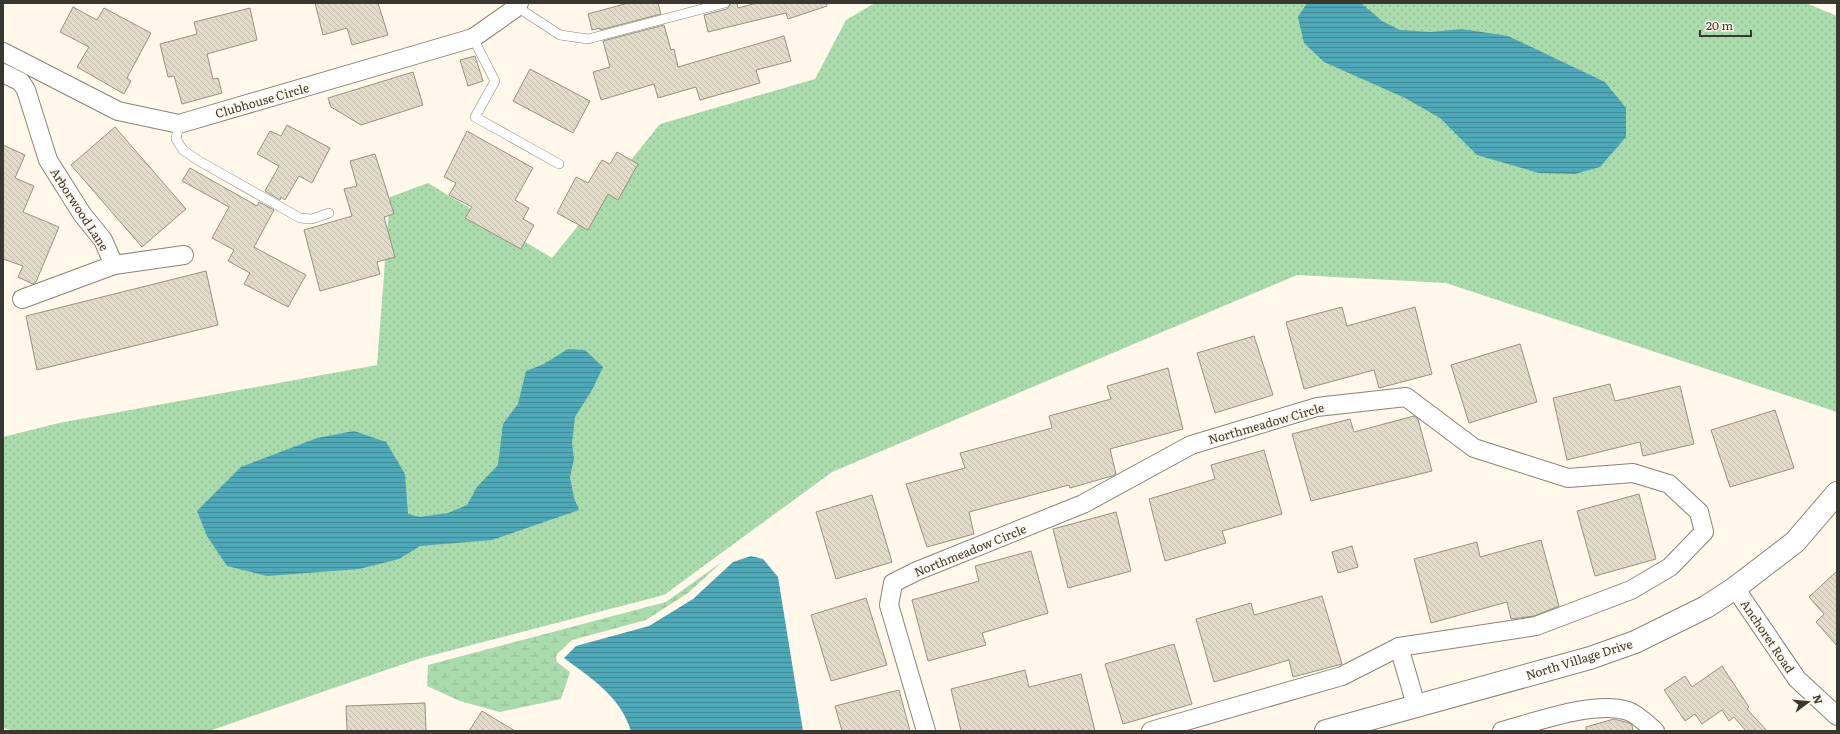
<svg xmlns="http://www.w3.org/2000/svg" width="1840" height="734" font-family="Literata,serif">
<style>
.grass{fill:url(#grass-dots)}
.wetland{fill:url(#wetland-marsh)}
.water{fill:url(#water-rules)}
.building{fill:url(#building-back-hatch);stroke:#989182}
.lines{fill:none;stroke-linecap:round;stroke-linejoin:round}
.service-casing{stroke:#8a8374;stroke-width:10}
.minor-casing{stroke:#8a8374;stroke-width:20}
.tertiary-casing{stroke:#8a8374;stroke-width:24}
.service{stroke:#fff;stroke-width:9}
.minor{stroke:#fff;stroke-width:18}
.tertiary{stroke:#fff;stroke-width:22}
.labels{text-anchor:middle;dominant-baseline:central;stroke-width:3;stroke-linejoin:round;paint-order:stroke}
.street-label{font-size:12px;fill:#3a3730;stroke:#fff8eb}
</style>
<defs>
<pattern id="grass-dots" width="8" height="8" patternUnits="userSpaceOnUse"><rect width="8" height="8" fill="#a9dbac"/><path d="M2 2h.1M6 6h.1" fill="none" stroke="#92bd94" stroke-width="1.8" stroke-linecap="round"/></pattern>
<pattern id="wetland-marsh" width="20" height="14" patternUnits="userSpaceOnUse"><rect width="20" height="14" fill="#a9dbac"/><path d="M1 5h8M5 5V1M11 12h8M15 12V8" fill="none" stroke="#92bd94"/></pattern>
<pattern id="water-rules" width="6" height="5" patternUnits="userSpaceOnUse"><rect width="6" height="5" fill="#4ea8b8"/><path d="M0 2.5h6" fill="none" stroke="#428a96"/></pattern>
<pattern id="building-back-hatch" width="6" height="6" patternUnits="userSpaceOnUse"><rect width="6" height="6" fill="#e2dbca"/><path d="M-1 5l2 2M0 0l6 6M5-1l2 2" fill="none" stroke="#c3bdae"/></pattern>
</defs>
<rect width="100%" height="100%" fill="#fff8eb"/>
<!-- grass -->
<polygon class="grass" points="875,3 1806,3 1837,16 1837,412 1446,283 1297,275 832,472 664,595 418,659 209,731 16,731 3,728 3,437 59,423 377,365 390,197 428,183 552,258 660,124 815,79 846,20"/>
<!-- wetland -->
<polygon class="wetland" points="723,561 688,593 646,620 572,640 558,653 556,657 557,662 570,672 561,699 500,712 460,701 427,686 428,665 666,602"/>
<!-- water -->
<g class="water">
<polygon points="1307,3 1361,3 1382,21 1400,30 1431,32 1462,29 1508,36 1605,82 1626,108 1626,137 1600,167 1575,174 1539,173 1477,155 1440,118 1405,98 1324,62 1304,43 1298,17"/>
<polygon points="568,349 585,350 603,367 592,390 575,417 572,443 574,459 570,477 574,498 579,510 492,540 420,546 399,559 359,569 267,576 227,566 207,536 197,511 241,467 317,438 354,431 386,442 405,474 408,514 420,517 448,513 467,505 477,487 498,465 503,424 518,404 526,371 544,364"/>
<path d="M751 556 763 559 778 577 803 731H631C620 696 592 679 564 658L576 646 649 626 693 599 733 562Z"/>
</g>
<!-- building -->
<g class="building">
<polygon points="315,3 378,3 388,35 352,45 347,28 323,35"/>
<polygon points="628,3 658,3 661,14 600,30 600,28 592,30 588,14"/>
<polygon points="731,3 737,3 738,8 757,3 827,3 827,6 788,19 786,13 708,32 704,15 727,9"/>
<polygon points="73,7 97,20 104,8 151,33 127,78 131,81 124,94 77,67 89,47 60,32"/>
<polygon points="250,8 257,40 207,54 213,79 218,78 222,93 182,104 174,76 168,77 160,44 197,34 194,22"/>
<polygon points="664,25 671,50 674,49 678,67 784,36 791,61 756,70 760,83 700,100 696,87 658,98 654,84 601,100 593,72 610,67 603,41"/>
<polygon points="475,56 483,81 468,86 460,60"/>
<polygon points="530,69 590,101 573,133 513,101"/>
<polygon points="413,72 423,105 361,125 331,107 328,98"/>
<polygon points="287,125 330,148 312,183 299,176 285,200 281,197 280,200 265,191 279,166 257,154 270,131 281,136"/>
<polygon points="115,127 186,209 142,247 71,165"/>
<polygon points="467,131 533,168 515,200 529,208 523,219 534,225 521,249 465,218 472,207 449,195 456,183 444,177"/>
<polygon points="3,145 25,155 15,178 34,186 23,212 59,227 36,282 33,284 18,277 23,266 3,259"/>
<polygon points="617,152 638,164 618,200 608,194 588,230 557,213 576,177 588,183 602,160 610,164"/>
<polygon points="375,154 394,214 384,217 395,257 377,262 380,274 320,291 304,230 352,216 344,189 357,186 350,161"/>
<polygon points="190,168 257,206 259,202 274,210 254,247 306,275 288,307 244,284 250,273 228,261 234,250 212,238 229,207 182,181"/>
<polygon points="206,271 218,325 37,370 26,316"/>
<polygon points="1342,307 1347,326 1415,307 1432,374 1379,388 1374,370 1304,389 1286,322"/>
<polygon points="1254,336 1273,395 1215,413 1197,353"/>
<polygon points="1520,344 1537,402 1469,423 1451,365"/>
<polygon points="1168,368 1183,429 1110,449 1116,474 1112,476 1070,488 1069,485 969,512 974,534 927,547 906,484 965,468 960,453 1052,428 1049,416 1111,399 1107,386"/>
<polygon points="1610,384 1615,401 1680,386 1694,444 1643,456 1640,442 1567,460 1553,398"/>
<polygon points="1775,410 1794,468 1730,487 1711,430"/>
<polygon points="1414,416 1418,419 1432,471 1311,501 1292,434 1350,419 1354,432"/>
<polygon points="1264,450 1282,514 1222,531 1226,543 1165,561 1149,499 1215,479 1211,465"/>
<polygon points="1639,494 1656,559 1595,576 1577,511"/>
<polygon points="872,495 892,562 836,579 816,512"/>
<polygon points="1116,512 1131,571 1068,588 1053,529"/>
<polygon points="1541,540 1559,606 1534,616 1511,619 1507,602 1431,623 1414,559 1477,542 1480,557"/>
<polygon points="1352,546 1358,567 1338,573 1332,552"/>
<polygon points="1031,551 1048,613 982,633 986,645 928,661 912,600 979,581 975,566"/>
<polygon points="1837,571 1837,646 1816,622 1824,614 1809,597"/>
<polygon points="1322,596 1342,664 1293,677 1289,660 1214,682 1196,619 1251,603 1254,615"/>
<polygon points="866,598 887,665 831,681 811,615"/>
<polygon points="1174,644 1192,704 1123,724 1105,664"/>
<polygon points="1722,666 1749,707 1747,709 1767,731 1746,731 1734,717 1729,721 1722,710 1702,724 1695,714 1685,721 1664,690 1685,676 1692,687"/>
<polygon points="1025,670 1029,687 1081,674 1095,731 961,731 951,689"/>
<polygon points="899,690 910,731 842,731 835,706"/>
<polygon points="425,703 426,731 347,731 346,706"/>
<polygon points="482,711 515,731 469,731"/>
<polygon points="1614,719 1629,723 1632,725 1633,731 1586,731 1586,727"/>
</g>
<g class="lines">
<!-- service casing -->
<g class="service-casing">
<g id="service">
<polyline points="517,7 560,35 588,39 725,3"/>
<polyline points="473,38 495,81 475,117 559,164"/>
<polyline points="179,124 176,139 183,150 199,161 300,218 312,219 329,213"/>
</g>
</g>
<!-- minor casing -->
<g class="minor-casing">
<g id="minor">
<polyline points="3,52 118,111 179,124 473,38 517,7 519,3"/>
<polyline points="3,73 21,82 26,90 48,160 82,214 103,240 114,265 184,255"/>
<polyline points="22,299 114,265"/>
<polyline points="1735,588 1797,679 1837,716"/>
<polyline points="1399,647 1416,705"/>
<polyline points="926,731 889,605 893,583 917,571 1083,504 1191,445 1317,407 1406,397 1474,448 1568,478 1633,473 1669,484 1699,512 1704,532 1670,567 1631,590 1536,626 1399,647 1342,676 1151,731"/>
<path d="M1502 731C1536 722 1595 700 1628 711 1637 714 1648 725 1655 731"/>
</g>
</g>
<!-- tertiary casing -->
<g class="tertiary-casing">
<polyline id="tertiary" points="1326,731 1590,658 1635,642 1706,607 1735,588 1795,542 1837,493"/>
</g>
<!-- service -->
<use href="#service" class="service"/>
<!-- minor -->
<use href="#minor" class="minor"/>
<!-- tertiary -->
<use href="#tertiary" class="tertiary"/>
</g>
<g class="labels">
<!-- street labels -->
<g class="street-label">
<text transform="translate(262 100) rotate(-16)">Clubhouse Circle</text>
<text transform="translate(80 209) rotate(57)">Arborwood Lane</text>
<text transform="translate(1266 423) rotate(-16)">Northmeadow Circle</text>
<text transform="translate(970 550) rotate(-22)">Northmeadow Circle</text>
<text transform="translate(1768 636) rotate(56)">Anchoret Road</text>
<text transform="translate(1579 659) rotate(-17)">North Village Drive</text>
</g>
</g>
<!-- border -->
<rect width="1840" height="734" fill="none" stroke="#3a3730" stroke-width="8"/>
<!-- north arrow -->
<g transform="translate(1808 702) rotate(74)" stroke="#fff8eb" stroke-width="3" paint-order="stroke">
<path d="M0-3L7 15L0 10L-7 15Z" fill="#3a3730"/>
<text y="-6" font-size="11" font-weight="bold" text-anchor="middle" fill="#3a3730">N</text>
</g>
<!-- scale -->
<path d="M1700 30v6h51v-6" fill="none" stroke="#3a3730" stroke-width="2"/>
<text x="1706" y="30" font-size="12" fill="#3a3730" stroke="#fff8eb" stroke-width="3" paint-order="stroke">20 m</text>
</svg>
